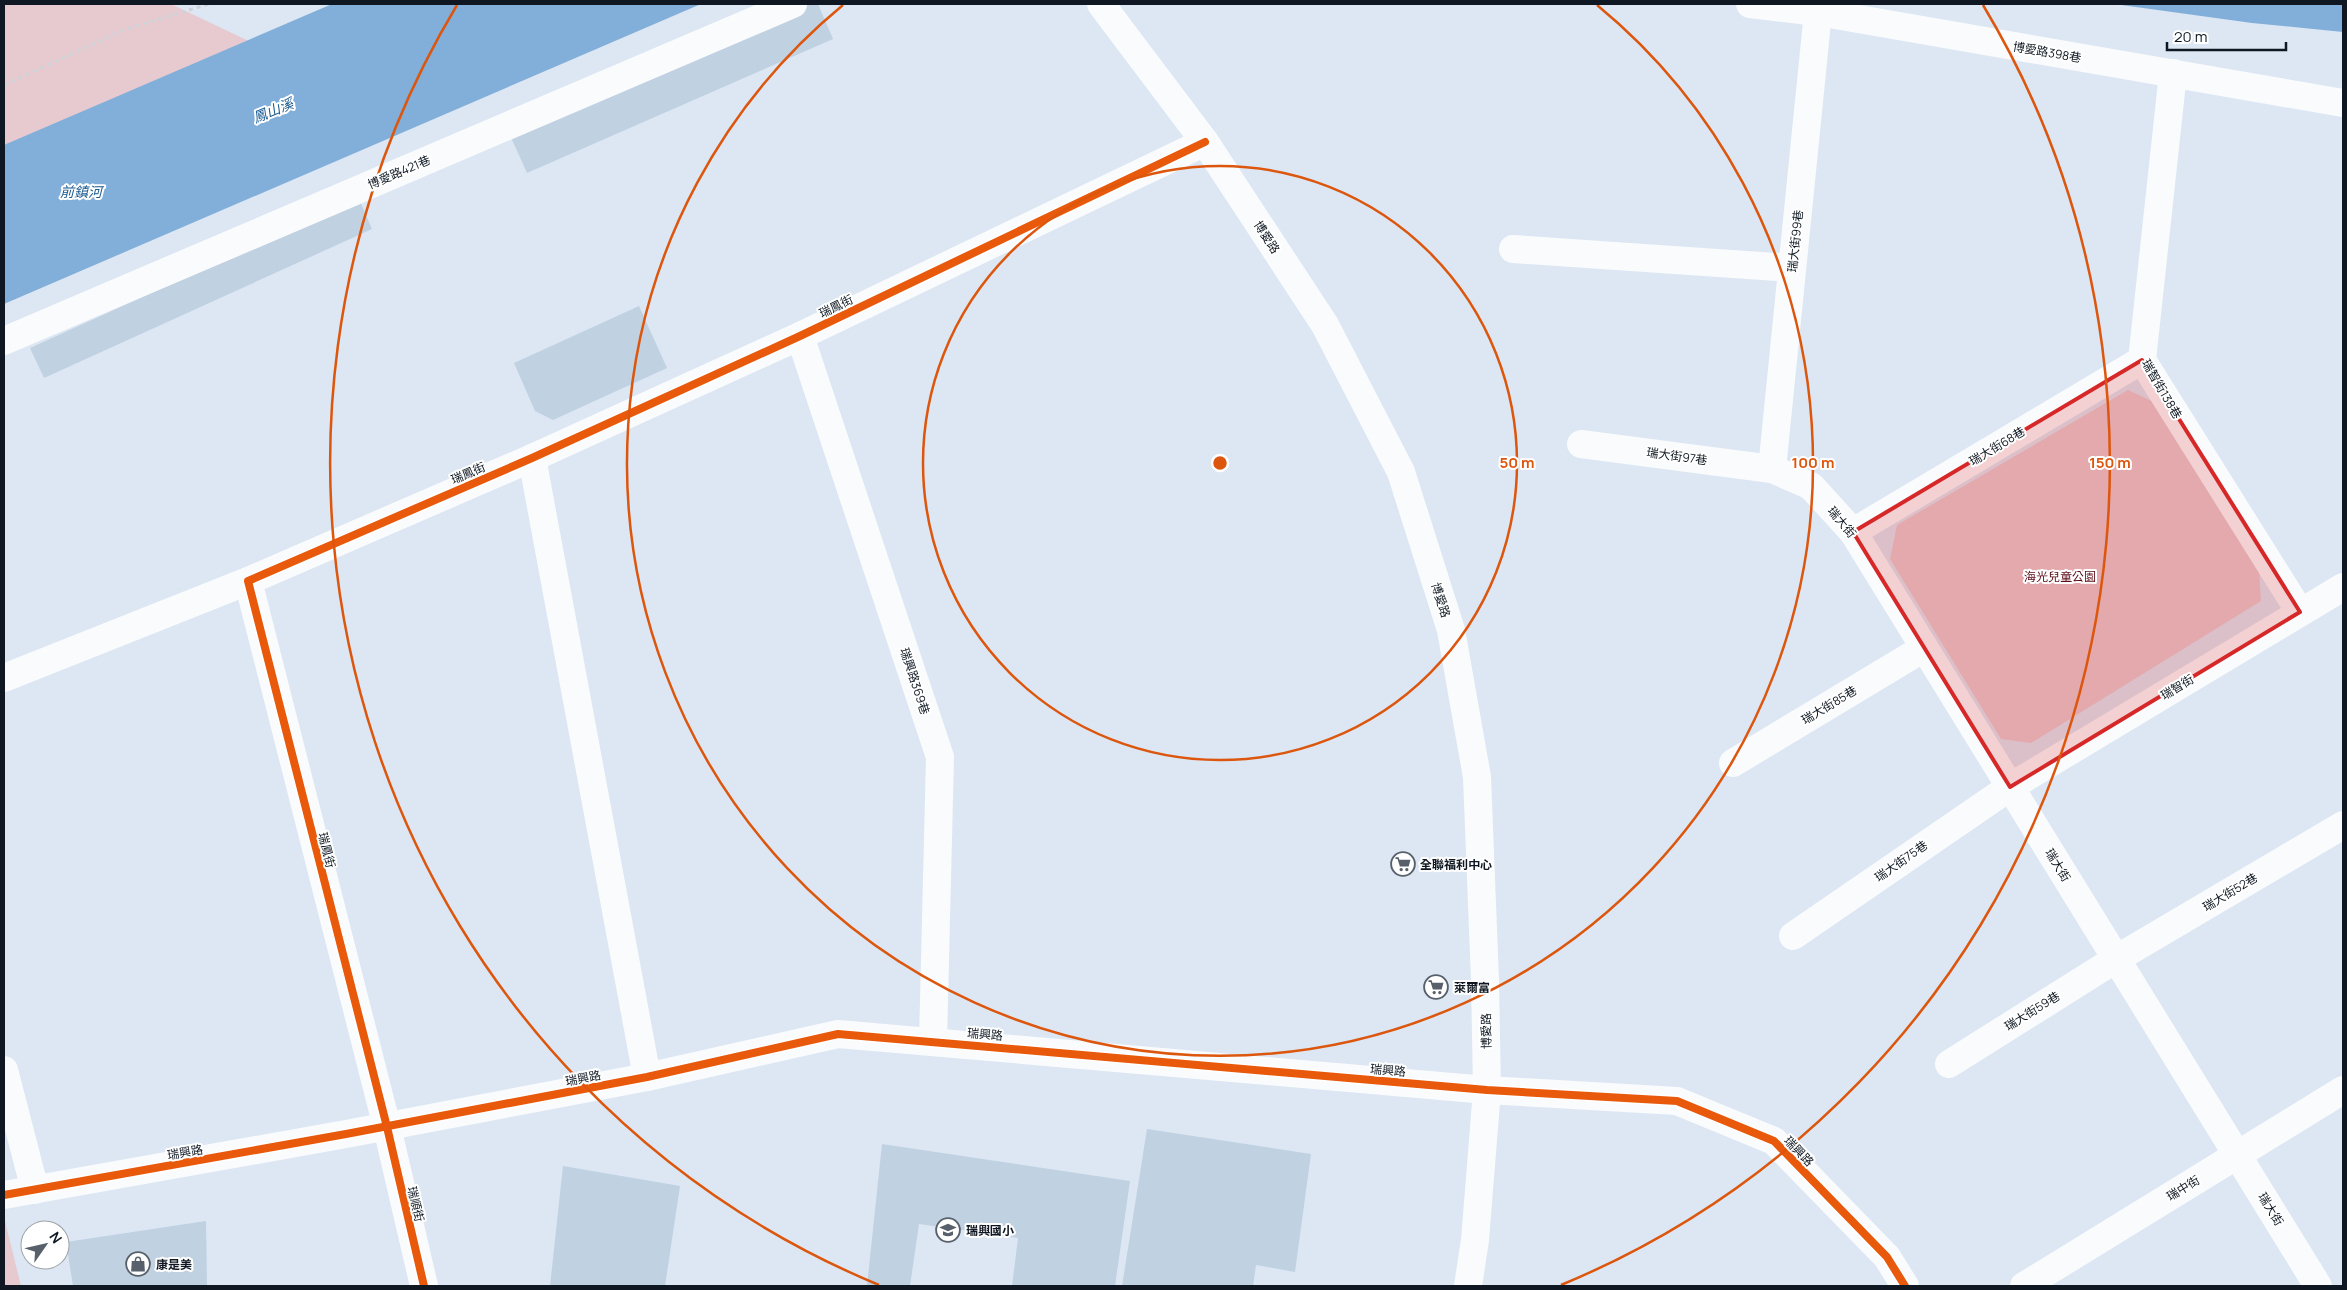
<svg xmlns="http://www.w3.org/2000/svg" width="2347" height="1290" font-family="Manrope,'Noto Sans TC',sans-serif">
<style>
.green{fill:#e6cacf}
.water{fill:#82afda}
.building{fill:#c0d1e2}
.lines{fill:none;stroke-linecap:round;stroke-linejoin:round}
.path{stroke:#cfd3d7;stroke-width:3;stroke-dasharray:4 4;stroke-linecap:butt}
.minor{stroke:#fafbfd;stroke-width:28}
.cycleway-casing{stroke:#fff;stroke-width:11}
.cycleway{stroke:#e8590c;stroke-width:8}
.marked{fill:#d62828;fill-opacity:0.2;stroke:#d62828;stroke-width:4;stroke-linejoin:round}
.ring{fill:none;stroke:#dd560d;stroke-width:2.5}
.labels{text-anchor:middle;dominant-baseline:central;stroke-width:4;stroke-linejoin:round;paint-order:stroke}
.street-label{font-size:12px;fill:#0f1822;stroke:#fff}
.park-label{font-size:12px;fill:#5b0d18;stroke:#fff}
.poi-label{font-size:12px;font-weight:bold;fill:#0f1822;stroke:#fff;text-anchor:start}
.water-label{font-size:14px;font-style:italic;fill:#195a90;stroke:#fff}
.centre{fill:#dd560d;stroke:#fff;stroke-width:2.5}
.ring-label{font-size:15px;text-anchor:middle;font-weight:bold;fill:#dd560d;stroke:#fff;stroke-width:4;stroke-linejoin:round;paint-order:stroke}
</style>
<rect width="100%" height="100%" fill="#dce7f3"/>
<!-- green -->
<g class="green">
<polygon points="4,4 171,4 255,44 4,149"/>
<polygon points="2128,390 2154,402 2259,569 2261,601 2031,743 2001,739 1890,559 1897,525"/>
<polygon points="4,1221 5,1221 21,1286 4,1286"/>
</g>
<!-- water -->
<g class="water">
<polygon points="332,4 701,4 4,304 4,145"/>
<polygon points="2114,4 2343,4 2343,32 2252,23"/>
</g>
<!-- building -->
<g class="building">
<polygon points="804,4 818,4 833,39 527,173 509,133"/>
<polygon points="359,199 372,229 44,378 30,348"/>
<polygon points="639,306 667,368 553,420 535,411 514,363"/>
<polygon points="1147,1129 1311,1154 1295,1272 1256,1265 1253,1286 1122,1286"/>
<polygon points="882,1144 1130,1181 1115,1286 1012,1286 1018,1238 919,1224 910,1286 867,1286"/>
<polygon points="563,1166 680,1186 665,1286 550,1286"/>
<polygon points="206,1221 207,1286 73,1286 66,1242"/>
</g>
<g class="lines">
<!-- path -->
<polyline class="path" points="4,85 126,29 209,4"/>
<!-- minor -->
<g class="minor">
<polyline points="1101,4 1205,142 1325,325 1401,472 1451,630 1477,777 1485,980 1487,1090 1475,1240 1468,1286"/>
<polyline points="1750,4 1818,12 2343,103"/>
<polyline points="2173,73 2142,360 2300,612"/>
<polyline points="1513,249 1792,268"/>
<polyline points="800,336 940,757 933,1041"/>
<polyline points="4,341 793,4"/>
<polyline points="1581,444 1772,469 1811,486 1853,532 2318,1286"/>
<polyline points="532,458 647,1077"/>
<polyline points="1772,469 1818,12"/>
<polyline points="1853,532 2142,360"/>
<polyline points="4,678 248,581"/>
<polyline points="1733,763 1924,648"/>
<polyline points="1793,936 2010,787 2343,587"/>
<polyline points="1949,1064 2116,959 2343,825"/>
<polyline points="4,1070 35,1190"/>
<polyline points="4,1195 346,1134 647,1077 838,1034 1487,1090 1677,1101 1774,1141 1887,1257 1905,1286"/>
<polyline points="424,1286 387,1127 248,581 532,458 800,336 1205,142"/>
<polyline points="2024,1286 2343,1090"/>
</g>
<!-- cycleway casing -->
<g class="cycleway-casing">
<g id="cycleway">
<polyline points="4,1195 346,1134 647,1077 838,1034 1487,1090 1677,1101 1774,1141 1887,1257 1905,1286"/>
<polyline points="424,1286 387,1127 248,581 532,458 800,336 1205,142"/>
</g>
</g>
<!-- cycleway -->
<use href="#cycleway" class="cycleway"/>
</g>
<!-- marked area -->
<path class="marked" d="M2142 360 2300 612 2010 787 1853 532Z"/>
<!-- distance rings -->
<g class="ring">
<circle cx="1220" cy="463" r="297"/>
<path d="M1597 5A593 593 0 1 1 843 5"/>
<path d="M879 1285A890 890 0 0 1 457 5M1983 5A890 890 0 0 1 1561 1285"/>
</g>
<!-- icons -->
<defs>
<g id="supermarket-ring" transform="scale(1.25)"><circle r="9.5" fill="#fff" stroke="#57606b" stroke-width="1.5"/><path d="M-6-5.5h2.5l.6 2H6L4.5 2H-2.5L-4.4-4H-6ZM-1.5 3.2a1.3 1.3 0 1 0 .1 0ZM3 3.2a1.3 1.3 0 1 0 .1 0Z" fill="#57606b"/></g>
<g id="school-ring" transform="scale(1.25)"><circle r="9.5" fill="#fff" stroke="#57606b" stroke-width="1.5"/><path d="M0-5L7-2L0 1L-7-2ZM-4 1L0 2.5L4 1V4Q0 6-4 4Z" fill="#57606b"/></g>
<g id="shop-ring" transform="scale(1.25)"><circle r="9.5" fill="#fff" stroke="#57606b" stroke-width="1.5"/><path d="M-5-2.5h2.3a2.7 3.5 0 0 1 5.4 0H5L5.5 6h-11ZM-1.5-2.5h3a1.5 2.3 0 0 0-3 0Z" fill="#57606b"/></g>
</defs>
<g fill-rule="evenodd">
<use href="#supermarket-ring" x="1403" y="864"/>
<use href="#supermarket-ring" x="1436" y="987"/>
<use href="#school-ring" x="948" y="1230"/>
<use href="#shop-ring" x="138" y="1264"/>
</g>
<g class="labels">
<!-- street labels -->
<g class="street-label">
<text transform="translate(2047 52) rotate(10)">博愛路398巷</text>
<text transform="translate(399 172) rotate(-23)">博愛路421巷</text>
<text transform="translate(1267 237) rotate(57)">博愛路</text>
<text transform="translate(1795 241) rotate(-84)">瑞大街99巷</text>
<text transform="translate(836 306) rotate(-26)">瑞鳳街</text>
<text transform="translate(2162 389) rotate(60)">瑞智街138巷</text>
<text transform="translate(1997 446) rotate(-31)">瑞大街68巷</text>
<text transform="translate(1677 456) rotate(8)">瑞大街97巷</text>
<text transform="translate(468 473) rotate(-23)">瑞鳳街</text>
<text transform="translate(1842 522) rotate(50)">瑞大街</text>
<text transform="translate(1441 600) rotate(72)">博愛路</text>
<text transform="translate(915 681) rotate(72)">瑞興路369巷</text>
<text transform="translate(2177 687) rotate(-31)">瑞智街</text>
<text transform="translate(1829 705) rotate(-31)">瑞大街85巷</text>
<text transform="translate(327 850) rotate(76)">瑞鳳街</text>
<text transform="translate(1901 861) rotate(-35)">瑞大街75巷</text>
<text transform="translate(2058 865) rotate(58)">瑞大街</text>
<text transform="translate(2230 892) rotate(-31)">瑞大街52巷</text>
<text transform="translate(2032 1011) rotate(-32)">瑞大街59巷</text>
<text transform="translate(1486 1031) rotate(-91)">博愛路</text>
<text transform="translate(985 1034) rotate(5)">瑞興路</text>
<text transform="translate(1388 1070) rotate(5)">瑞興路</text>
<text transform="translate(583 1078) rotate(-11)">瑞興路</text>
<text transform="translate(1799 1151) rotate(46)">瑞興路</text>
<text transform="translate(185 1152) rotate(-10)">瑞興路</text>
<text transform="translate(2183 1188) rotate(-32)">瑞中街</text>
<text transform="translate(416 1204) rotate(77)">瑞順街</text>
<text transform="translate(2271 1209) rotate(58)">瑞大街</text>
</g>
<!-- park labels -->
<g class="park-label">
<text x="2060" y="576">海光兒童公園</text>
</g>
<!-- poi labels -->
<g class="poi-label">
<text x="1420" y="864">全聯福利中心</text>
<text x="1454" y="987">萊爾富</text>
<text x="966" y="1230">瑞興國小</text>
<text x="156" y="1264">康是美</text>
</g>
<!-- water labels -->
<g class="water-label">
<text transform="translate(273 110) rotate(-22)">鳳山溪</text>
<text x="81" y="191">前鎮河</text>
</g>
</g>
<circle cx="1220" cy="463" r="8" class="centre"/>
<g class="ring-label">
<text x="1517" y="468">50 m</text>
<text x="1813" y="468">100 m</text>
<text x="2110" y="468">150 m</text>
</g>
<!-- border -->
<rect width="2347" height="1290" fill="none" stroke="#0f1822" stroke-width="10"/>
<!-- north arrow -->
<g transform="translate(45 1245) rotate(56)"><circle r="24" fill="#ffffff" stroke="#9fa3a7"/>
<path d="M0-4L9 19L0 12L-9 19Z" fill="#57606b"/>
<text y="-8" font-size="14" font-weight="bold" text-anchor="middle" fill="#0f1822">N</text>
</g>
<!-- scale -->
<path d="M2167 42v8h119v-8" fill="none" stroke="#0f1822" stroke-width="2.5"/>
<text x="2174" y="42" font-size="15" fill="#0f1822" stroke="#ffffff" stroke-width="4" paint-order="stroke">20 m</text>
</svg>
